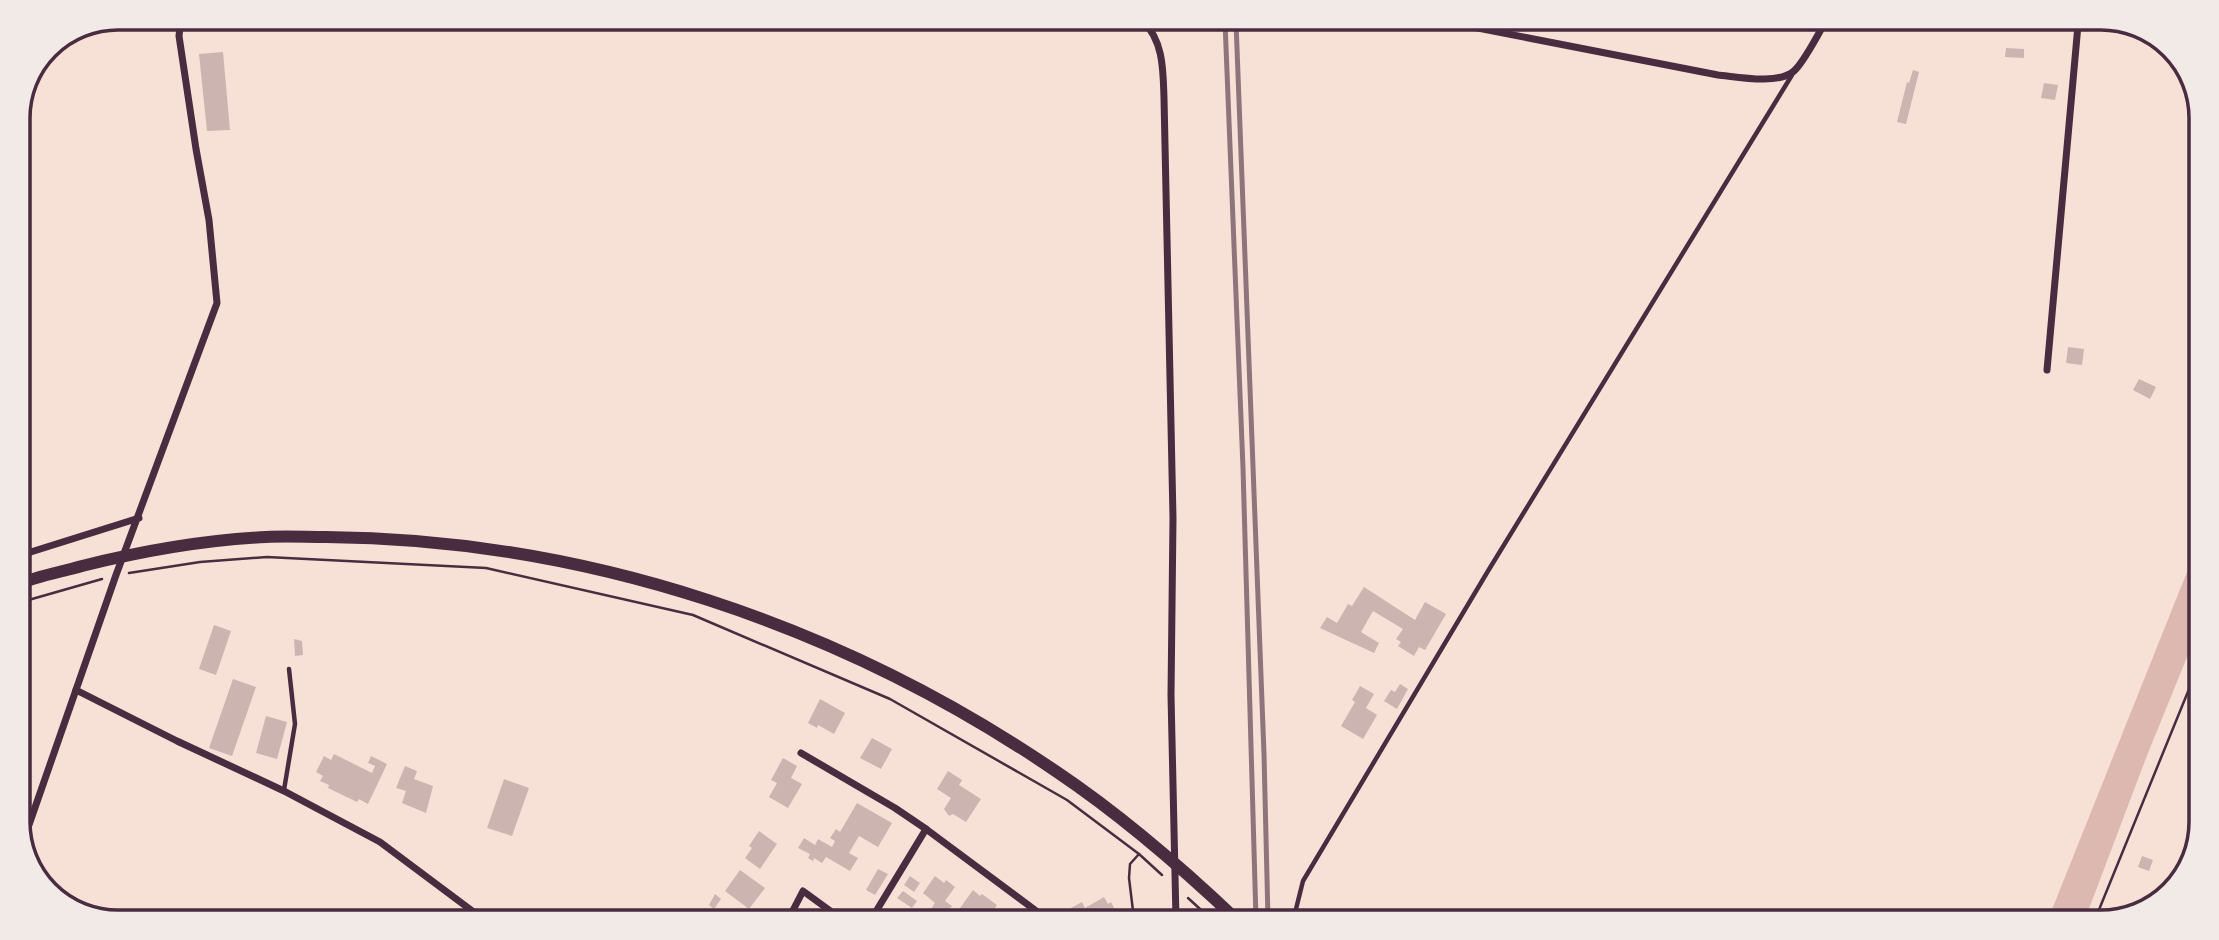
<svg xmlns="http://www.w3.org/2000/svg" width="2219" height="940" font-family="'Sofia Sans Condensed',sans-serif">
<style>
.water{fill:#dcb8b0}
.building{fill:#ccb4b1}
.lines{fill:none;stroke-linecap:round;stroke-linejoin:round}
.path{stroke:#4a2c40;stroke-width:2.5}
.service{stroke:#4a2c40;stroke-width:4.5}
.minor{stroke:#4a2c40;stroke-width:7}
.primary{stroke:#4a2c40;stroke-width:12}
.rail{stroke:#8f747c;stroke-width:5}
.rim{fill:none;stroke:#4a2c40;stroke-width:3.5}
</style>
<rect width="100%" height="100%" fill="#f7e1d7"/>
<!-- water -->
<polygon class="water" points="2197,547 2196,635 2146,758 2084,922 2047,922"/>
<!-- building -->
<g class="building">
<polygon points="2023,25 2046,25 2045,30 2023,27"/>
<polygon points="2006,48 2024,49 2024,58 2005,57"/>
<polygon points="223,52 230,130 207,131 199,54"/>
<polygon points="1913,70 1919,72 1906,124 1897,122 1907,82 1909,83"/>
<polygon points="2044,83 2058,85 2055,100 2041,98"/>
<polygon points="2068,347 2084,349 2082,365 2066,363"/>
<polygon points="2139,379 2156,387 2150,399 2133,390"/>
<polygon points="1364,587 1415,620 1425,602 1446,614 1425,650 1419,647 1414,656 1398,646 1401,642 1396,639 1403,629 1373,611 1361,632 1379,643 1374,653 1320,628 1327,617 1337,623 1348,604 1352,606"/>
<polygon points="214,625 231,631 216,675 199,669"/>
<polygon points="294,639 302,641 303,655 295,656"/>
<polygon points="233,679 256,687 232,756 209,748"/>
<polygon points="1400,684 1408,689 1397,709 1384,701 1391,690 1395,692"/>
<polygon points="1360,686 1374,694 1366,708 1377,715 1363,739 1341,726 1355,702 1352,700"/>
<polygon points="820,699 845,713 834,734 818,725 817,728 808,723"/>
<polygon points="266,716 287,722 277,759 256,753"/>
<polygon points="872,738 892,749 881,769 860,758"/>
<polygon points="334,754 372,773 375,766 368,763 371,756 387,764 368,804 359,799 357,802 328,788 329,785 320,781 323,776 316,772 324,756 331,760"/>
<polygon points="783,758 797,766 791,778 802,784 788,808 769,797 777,783 771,780"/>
<polygon points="405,766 417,771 414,779 433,786 426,813 402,803 406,791 396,788"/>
<polygon points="948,771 962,780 959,785 981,799 966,822 953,814 949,816 944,809 951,798 937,789"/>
<polygon points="504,779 529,788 512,836 487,828"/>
<polygon points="857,803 892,823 878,847 859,836 849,853 858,858 850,871 826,857 822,863 814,858 813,861 808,858 810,854 798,848 804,838 815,845 818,839 832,847 835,841 830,838 836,829 840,832"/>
<polygon points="759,831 777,844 760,869 745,858 752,848 749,846"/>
<polygon points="2142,856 2153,860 2149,871 2138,867"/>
<polygon points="878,869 888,874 875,895 866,890"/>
<polygon points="740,870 765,888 749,909 725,891"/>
<polygon points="910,876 920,883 914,892 904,885"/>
<polygon points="935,876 944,883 946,880 955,887 945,901 952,906 943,918 931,909 935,903 923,893"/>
<polygon points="973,890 980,896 982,894 997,905 988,918 976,918 968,912 965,916 958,911"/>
<polygon points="903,891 917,901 912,908 897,898"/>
<polygon points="715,894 721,899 714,909 709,905"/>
<polygon points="1104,897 1108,904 1111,902 1115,910 1112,911 1115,917 1088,919 1086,915 1077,919 1071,908 1082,902 1085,908"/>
<polygon points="720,908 733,917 713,917"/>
</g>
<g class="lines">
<!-- path -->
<g class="path">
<polyline points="129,573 200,562 267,557 486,568 693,615 890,699 1067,800 1139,854 1162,875"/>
<polyline points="18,603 102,579"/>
<polyline points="1188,898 1211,919"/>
<polyline points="1134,919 1129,878 1130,864 1139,854"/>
<polyline points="2094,922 2196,672"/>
</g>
<!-- service -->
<g class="service">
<polyline points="284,790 295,724 289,669"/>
<polyline points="1294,917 1303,881 1488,571 1792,75"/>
</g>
<!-- minor -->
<g class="minor">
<path d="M1143 21C1164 42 1163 71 1164 98L1173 518 1171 695 1176 919"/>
<path d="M1447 22 1718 75C1738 77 1778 85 1794 71 1803 63 1818 35 1824 24"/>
<polyline points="2047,370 2078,25"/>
<polyline points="18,556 139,518"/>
<polyline points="76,690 177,741 284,791 380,842 479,916"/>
<polyline points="801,753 895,808 926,829"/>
<polyline points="23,842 116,575 217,303 209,220 196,149 179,36 181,18"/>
<polyline points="789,918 803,891 840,918"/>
<polyline points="872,918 926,829 1047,919"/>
</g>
<!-- primary -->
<path class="primary" d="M18 584C38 576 61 572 82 566 142 551 204 540 266 537 286 536 306 537 326 537 586 539 842 625 1057 772 1121 815 1180 866 1236 919"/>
<!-- rail -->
<g class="rail">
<polyline points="1225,22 1243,468 1256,919"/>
<polyline points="1236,22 1264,754 1268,919"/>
</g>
</g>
<!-- crop -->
<path d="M0 0H2219V940H0ZM118 30H2101A88 88 0 0 1 2189 118V822A88 88 0 0 1 2101 910H118A88 88 0 0 1 30 822V118A88 88 0 0 1 118 30Z" fill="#f1eae7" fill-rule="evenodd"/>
<path class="rim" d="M118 30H2101A88 88 0 0 1 2189 118V822A88 88 0 0 1 2101 910H118A88 88 0 0 1 30 822V118A88 88 0 0 1 118 30Z"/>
</svg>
